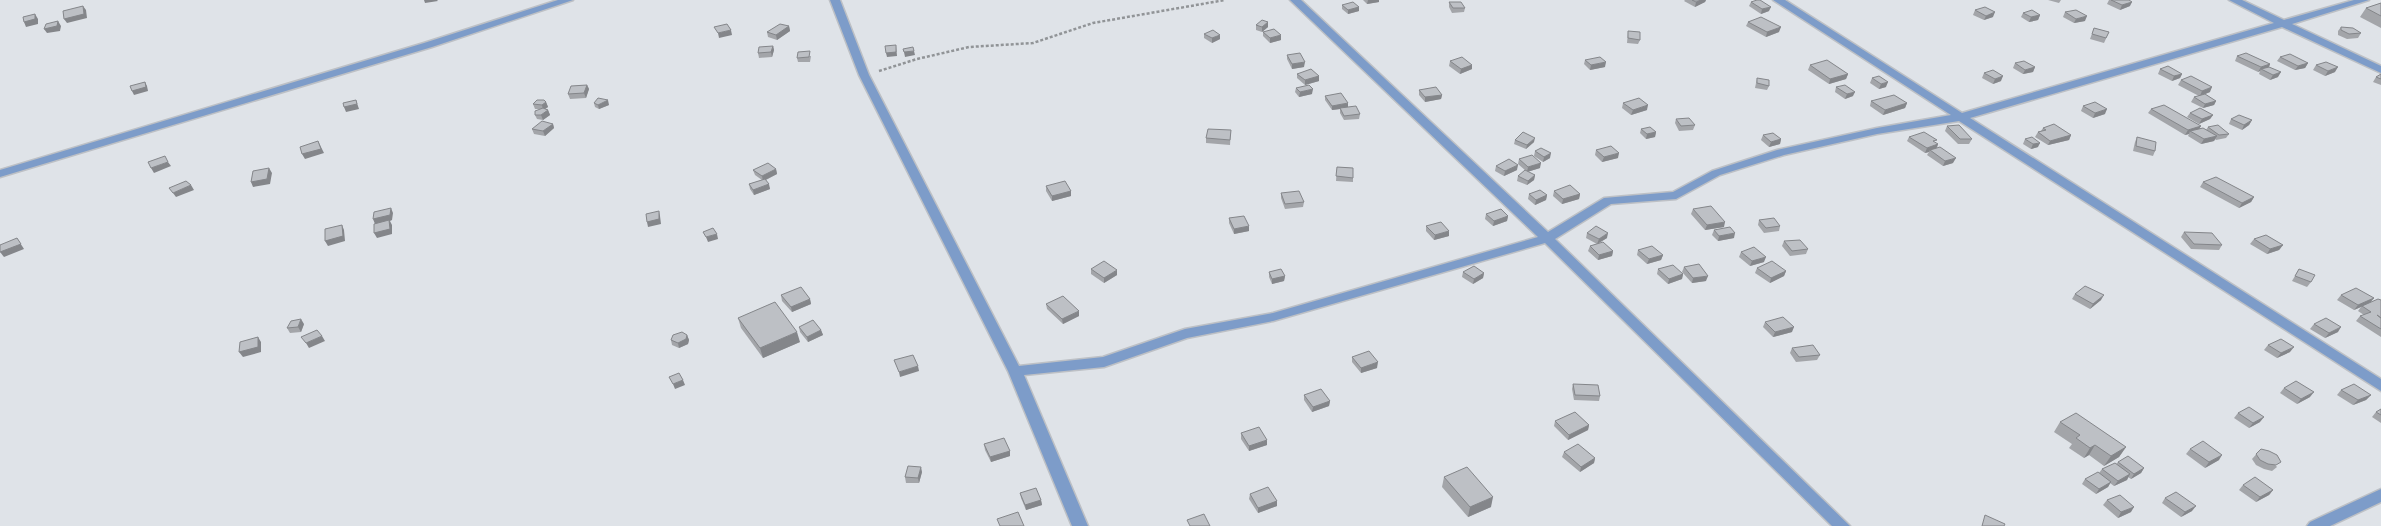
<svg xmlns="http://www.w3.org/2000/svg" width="2381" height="526" font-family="'Varela Round',sans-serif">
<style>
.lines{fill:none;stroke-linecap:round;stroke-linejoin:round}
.minor-casing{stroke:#bdc0c5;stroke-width:3}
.path{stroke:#919497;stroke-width:2.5;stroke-dasharray:3 2;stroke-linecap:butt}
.minor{fill:#7d9cc9;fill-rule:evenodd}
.wall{fill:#a3a5a9}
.shaded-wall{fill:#84868a}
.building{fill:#bdc0c5;stroke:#84868a}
</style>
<rect width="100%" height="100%" fill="#dfe3e8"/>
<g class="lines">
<!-- minor casing -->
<g class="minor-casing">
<g id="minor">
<polygon points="558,0 573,0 432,47 0,177 0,170 424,43"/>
<polygon points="830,0 840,0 869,75 1019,366 1103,357 1185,329 1273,313 1538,237 1290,0 1301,0 1548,232 1604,198 1673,192 1712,171 1777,150 1877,128 1951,115 1773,0 1785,0 1962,113 2274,23 2229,0 2242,0 2284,20 2354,0 2369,0 2292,24 2381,66 2381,73 2282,27 1970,118 2381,379 2381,391 1959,121 1877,134 1784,155 1720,175 1676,199 1611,204 1555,239 1850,526 1832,526 1545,243 1273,321 1187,338 1104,367 1024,375 1088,526 1072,526 1008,371 859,75"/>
<polygon points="2381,489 2381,502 2330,526 2307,526 2310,522"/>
</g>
</g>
<!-- path -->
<polyline class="path" points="879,71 917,59 969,47 1033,43 1093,23 1225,0"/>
<!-- minor -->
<use href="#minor" class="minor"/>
</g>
<!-- wall -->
<g class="wall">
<polygon points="1363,0 1379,0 1379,2 1367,4"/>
<polygon points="1685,0 1706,0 1705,2 1695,7 1684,1"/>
<polygon points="2048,0 2061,0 2059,3"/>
<polygon points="2109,0 2129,0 2130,6 2120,10 2107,4"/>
<polygon points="1449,2 1465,8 1464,12 1452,13 1449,7"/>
<polygon points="1751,2 1769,11 1761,14 1749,6"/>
<polygon points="2381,3 2381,28 2360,17 2366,8"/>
<polygon points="1342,5 1359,7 1359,11 1348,14 1342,9"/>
<polygon points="1975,10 1993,17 1984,20 1973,15"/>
<polygon points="2065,12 2085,21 2074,23 2063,17"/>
<polygon points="2023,13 2040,15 2038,20 2029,22 2021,17"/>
<polygon points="1268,22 1268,27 1262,32 1256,30 1256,25"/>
<polygon points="1748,22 1779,32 1766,37 1746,26"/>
<polygon points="789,26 790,31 777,40 768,37 767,32"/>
<polygon points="2341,27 2361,33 2358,38 2347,39 2338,35 2338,31"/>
<polygon points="2094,28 2109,32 2104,43 2090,39"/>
<polygon points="1628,31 1640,40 1638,44 1627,43"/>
<polygon points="1263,32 1281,40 1270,43 1263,36"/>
<polygon points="1204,34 1220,39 1212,43 1204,38"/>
<polygon points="773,46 774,50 772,57 759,58 758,53"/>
<polygon points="1287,55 1304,67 1292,69 1287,59"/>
<polygon points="811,56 810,62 798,62 797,58"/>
<polygon points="2237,56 2270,64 2269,67 2278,77 2270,80 2259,74 2260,71 2258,72 2235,61"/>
<polygon points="2280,57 2308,63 2305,68 2295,70 2277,61"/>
<polygon points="1585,60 1605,67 1590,70 1584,64"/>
<polygon points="1450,61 1472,65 1472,69 1460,74 1449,66"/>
<polygon points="2015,63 2035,67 2033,72 2023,74 2013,68"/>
<polygon points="1810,65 1848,74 1846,79 1829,84 1808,70"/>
<polygon points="2316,65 2335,72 2325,76 2313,70"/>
<polygon points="2160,69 2182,74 2180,78 2172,81 2158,74"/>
<polygon points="1984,73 2001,81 1993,84 1982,78"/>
<polygon points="1297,74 1319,76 1319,81 1305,85 1297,78"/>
<polygon points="2381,74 2381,85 2373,82 2376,77"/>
<polygon points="1757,78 1769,86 1767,90 1755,88"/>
<polygon points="1872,78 1886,87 1879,89 1870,83"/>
<polygon points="2181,80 2210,92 2203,95 2216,101 2214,105 2203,108 2191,102 2194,97 2199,96 2178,85"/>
<polygon points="587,85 589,89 586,98 570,99 568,94"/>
<polygon points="1836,87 1853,96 1845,99 1835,92"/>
<polygon points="1296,88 1312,94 1299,97 1295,92"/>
<polygon points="1419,90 1442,95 1441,99 1425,102 1419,95"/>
<polygon points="1325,96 1360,114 1359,119 1344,120 1340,113 1340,109 1332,110 1325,100"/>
<polygon points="1871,101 1907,103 1905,108 1883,115 1870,106"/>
<polygon points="546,102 548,107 545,109 548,110 550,115 543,120 537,119 535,115 540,109 535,109 533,104"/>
<polygon points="594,103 609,105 599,109 595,107"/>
<polygon points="1623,103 1647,110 1631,115 1622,108"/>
<polygon points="2083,106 2105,114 2093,118 2081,111"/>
<polygon points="2151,109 2200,128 2206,130 2208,127 2229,134 2226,138 2216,140 2215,139 2214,141 2201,144 2188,136 2189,134 2185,135 2148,113"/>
<polygon points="2190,113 2213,115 2210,119 2199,124 2187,117"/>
<polygon points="1676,119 1695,125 1693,130 1679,131 1675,123"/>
<polygon points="2231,119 2252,120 2249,125 2242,130 2229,124"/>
<polygon points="553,124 554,128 545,136 534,134 532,129"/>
<polygon points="1947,126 1972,139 1969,144 1958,144 1945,131"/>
<polygon points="2043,128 2071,135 2069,140 2048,145 2035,137 2038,132 2041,131"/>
<polygon points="1641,129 1656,132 1655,137 1646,139 1640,133"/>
<polygon points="1231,130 1230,145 1206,143 1206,138"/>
<polygon points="1763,135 1781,139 1780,144 1769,147 1761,140"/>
<polygon points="1909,137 1936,143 1938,144 1937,148 1953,163 1943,166 1927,155 1929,152 1925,153 1907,141"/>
<polygon points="2137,137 2155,151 2153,156 2133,151 2135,142"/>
<polygon points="2025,139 2038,147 2031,149 2023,144"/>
<polygon points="1515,140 1534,142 1526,149 1514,144"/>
<polygon points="1596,150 1618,158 1602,162 1595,155"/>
<polygon points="1535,151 1550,158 1543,162 1534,156"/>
<polygon points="1519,159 1540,168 1527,172 1535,175 1534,180 1527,185 1517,181 1518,176 1526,171 1518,164"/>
<polygon points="1496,166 1517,170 1504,176 1495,171"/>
<polygon points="1337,167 1353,168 1353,182 1336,181"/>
<polygon points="776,169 777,174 766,180 770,189 754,195 750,189 749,184 762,180 755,175 753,170"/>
<polygon points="2203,182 2254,197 2251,202 2239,208 2200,187"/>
<polygon points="1046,186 1071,191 1071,196 1052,201 1046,191"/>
<polygon points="1554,191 1580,194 1579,199 1562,204 1553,196"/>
<polygon points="1281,193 1304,202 1303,207 1285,209 1281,198"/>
<polygon points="1529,194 1547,195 1546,200 1535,205 1528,199"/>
<polygon points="1693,209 1724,227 1705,230 1691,214"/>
<polygon points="1486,214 1508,216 1507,221 1493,226 1485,219"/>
<polygon points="1229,218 1249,231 1234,234 1229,223"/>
<polygon points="1759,220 1780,226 1779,231 1764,233 1758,225"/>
<polygon points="1426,226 1449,236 1434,240 1426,231"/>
<polygon points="1714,230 1734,238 1718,241 1712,235"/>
<polygon points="2184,232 2222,245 2219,250 2191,249 2181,237"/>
<polygon points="1587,233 1607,238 1599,243 1613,251 1612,256 1598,260 1588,251 1590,246 1597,244 1586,238"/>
<polygon points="2254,239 2283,245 2279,250 2267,254 2250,244"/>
<polygon points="1784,241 1808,249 1806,254 1790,256 1782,246"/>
<polygon points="1638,250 1663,255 1661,260 1647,264 1637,255"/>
<polygon points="1741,252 1764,262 1750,266 1739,257"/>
<polygon points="1684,267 1706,281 1692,283 1682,272"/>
<polygon points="1757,268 1786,271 1784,276 1770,283 1755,273"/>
<polygon points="1091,269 1117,275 1104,283 1091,274"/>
<polygon points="1658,269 1683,274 1682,279 1668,284 1657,274"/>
<polygon points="2299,269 2311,282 2307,287 2292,281"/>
<polygon points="1269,272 1285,276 1284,281 1272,284 1269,277"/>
<polygon points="1463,272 1484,273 1483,278 1473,284 1462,277"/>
<polygon points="2075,294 2101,300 2090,309 2072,299"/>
<polygon points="781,295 810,299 811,304 792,312 782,301"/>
<polygon points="2341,295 2374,298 2370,302 2381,300 2381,337 2356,321 2360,316 2364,315 2358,311 2361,307 2354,310 2337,300"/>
<polygon points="1046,304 1079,316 1063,324 1047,309"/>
<polygon points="738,318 800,342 763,358 741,328"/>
<polygon points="1765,322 1792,332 1773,337 1763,327"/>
<polygon points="304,324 301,332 290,333 287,328"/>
<polygon points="2314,324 2338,332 2325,338 2310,329"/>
<polygon points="799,327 821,330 823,335 808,342 800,332"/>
<polygon points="687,335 689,340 688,344 679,348 672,345 671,340"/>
<polygon points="2268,345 2290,352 2277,358 2264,350"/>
<polygon points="1792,348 1820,355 1817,360 1796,362 1790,353"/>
<polygon points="1352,357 1377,368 1361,373 1352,362"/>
<polygon points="1573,384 1600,396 1599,401 1574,400 1572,389"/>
<polygon points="2284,388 2310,397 2297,404 2280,393"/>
<polygon points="2341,390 2371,395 2366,400 2353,405 2337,395"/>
<polygon points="1304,395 1330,401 1329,406 1312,412 1304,400"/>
<polygon points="2381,409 2381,423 2372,417 2376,412"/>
<polygon points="2238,413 2260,422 2249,428 2234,418"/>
<polygon points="1555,421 1589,425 1588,430 1568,440 1554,426"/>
<polygon points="2060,422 2126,447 2119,457 2104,466 2089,455 2084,458 2069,448 2072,444 2054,432"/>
<polygon points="1241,433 1267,445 1249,451 1241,439"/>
<polygon points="984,444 1010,451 1010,456 991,462 985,450"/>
<polygon points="2190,449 2219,460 2205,468 2186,454"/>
<polygon points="2261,449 2277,467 2272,471 2264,469 2256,465 2252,459"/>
<polygon points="1564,452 1595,458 1594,463 1580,472 1562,457"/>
<polygon points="2118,462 2144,468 2141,473 2131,479 2128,477 2127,480 2114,486 2110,483 2108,487 2096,494 2082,484 2085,479 2099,473 2102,469 2116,464"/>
<polygon points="922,472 919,483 906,483 905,477"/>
<polygon points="1444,477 1491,507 1468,517 1442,487"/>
<polygon points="2243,485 2273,490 2269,495 2256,502 2239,490"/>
<polygon points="1020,493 1041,500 1042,505 1026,510 1021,498"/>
<polygon points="1250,494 1277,501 1277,506 1258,513 1249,499"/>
<polygon points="2165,498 2192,511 2181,517 2162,503"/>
<polygon points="2107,500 2131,512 2118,518 2103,505"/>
</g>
<!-- shaded-wall -->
<g class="shaded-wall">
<polygon points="424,0 437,0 438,1 425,3"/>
<polygon points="1368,0 1379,0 1379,2 1367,4"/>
<polygon points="1701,0 1706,0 1705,2 1695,7 1696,2"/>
<polygon points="2132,2 2130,6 2120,10 2122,5"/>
<polygon points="83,6 86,10 87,18 67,23 64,19"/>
<polygon points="1359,7 1359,11 1348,14 1348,10"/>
<polygon points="1771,7 1769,11 1761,14 1762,9"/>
<polygon points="1995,12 1993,17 1984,20 1986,16"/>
<polygon points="35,14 38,19 38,24 26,27 24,22"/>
<polygon points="2040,15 2038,20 2029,22 2031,17"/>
<polygon points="2087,16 2085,21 2074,23 2076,19"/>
<polygon points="58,21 61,26 60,31 47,33 44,29"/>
<polygon points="1268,22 1268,27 1262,32 1262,27"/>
<polygon points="789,26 790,31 777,40 776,35"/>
<polygon points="1781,27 1779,32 1766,37 1767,32"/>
<polygon points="731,30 732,35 719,38 718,33"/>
<polygon points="1220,35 1220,39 1212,43 1212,38"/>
<polygon points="1281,35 1281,40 1270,43 1270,38"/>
<polygon points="896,45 897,56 887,57 886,53"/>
<polygon points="773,46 774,50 772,57 771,52"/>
<polygon points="914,51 915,55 905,57 904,52"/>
<polygon points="1305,62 1304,67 1292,69 1292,64"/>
<polygon points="1606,62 1605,67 1590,70 1591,65"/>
<polygon points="2308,63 2305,68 2295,70 2298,66"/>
<polygon points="2270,64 2268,69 2261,69 2260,71 2258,72 2261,67"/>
<polygon points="1472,65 1472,69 1460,74 1461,69"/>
<polygon points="2035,67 2033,72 2023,74 2025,70"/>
<polygon points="2338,67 2335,72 2325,76 2328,71"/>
<polygon points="2281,72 2278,77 2270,80 2273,75"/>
<polygon points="1848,74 1846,79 1829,84 1830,79"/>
<polygon points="2182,74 2180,78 2172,81 2174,76"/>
<polygon points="1319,76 1319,81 1305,85 1305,80"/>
<polygon points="2003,76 2001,81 1993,84 1995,79"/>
<polygon points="145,82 147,86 148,91 134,95 132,91"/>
<polygon points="1888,82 1886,87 1879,89 1881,84"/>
<polygon points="587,85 589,89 586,98 584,93"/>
<polygon points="2212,87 2210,92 2200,96 2202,91"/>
<polygon points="1313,89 1312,94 1299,97 1300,92"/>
<polygon points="1855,92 1853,96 1845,99 1847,94"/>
<polygon points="1442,95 1441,99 1425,102 1425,97"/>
<polygon points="356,100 359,109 346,112 344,107"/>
<polygon points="608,100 609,105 599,109 598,105"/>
<polygon points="2216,101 2214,105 2203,108 2205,104"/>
<polygon points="546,102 548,107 543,110 542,105"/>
<polygon points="1348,103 1348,108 1332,110 1332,106"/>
<polygon points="1907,103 1905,108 1883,115 1885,110"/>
<polygon points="1648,105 1647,110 1631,115 1633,110"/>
<polygon points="2107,109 2105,114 2093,118 2095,113"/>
<polygon points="548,110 550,115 543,120 541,115"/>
<polygon points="2213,115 2210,119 2199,124 2202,119"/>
<polygon points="2252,120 2249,125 2242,130 2244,125"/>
<polygon points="553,124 554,128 545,136 543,131"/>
<polygon points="2201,126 2198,131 2190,131 2189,134 2185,135 2188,130"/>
<polygon points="1656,132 1655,137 1646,139 1647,134"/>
<polygon points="2071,135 2069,140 2048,145 2050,141"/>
<polygon points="2217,136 2214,141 2201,144 2204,139"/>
<polygon points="1535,138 1534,142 1526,149 1527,145"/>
<polygon points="1781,139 1780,144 1769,147 1771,142"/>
<polygon points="318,141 324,153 305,159 302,154"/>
<polygon points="2040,143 2038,147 2031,149 2033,144"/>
<polygon points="1938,144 1936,149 1930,150 1929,152 1925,153 1927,148"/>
<polygon points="1551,153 1550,158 1543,162 1544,157"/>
<polygon points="1619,153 1618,158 1602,162 1604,157"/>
<polygon points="1956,158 1953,163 1943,166 1945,161"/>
<polygon points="168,162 171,166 154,173 151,168"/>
<polygon points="1541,163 1540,168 1527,172 1528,167"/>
<polygon points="1518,165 1517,170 1504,176 1505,171"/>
<polygon points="269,168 272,173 270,184 253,187 251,182"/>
<polygon points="776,169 777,174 763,181 762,176"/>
<polygon points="1535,175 1534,180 1527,185 1528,181"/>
<polygon points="769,184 770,189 754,195 753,190"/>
<polygon points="191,185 194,190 176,197 173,193"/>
<polygon points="1071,191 1071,196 1052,201 1052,196"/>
<polygon points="1580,194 1579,199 1562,204 1563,199"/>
<polygon points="1547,195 1546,200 1535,205 1536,200"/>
<polygon points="2254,197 2251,202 2239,208 2242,203"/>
<polygon points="391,208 393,213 392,220 390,221 392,225 392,234 377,238 374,233 375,224 373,219"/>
<polygon points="659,211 660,216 661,224 648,227 647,222"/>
<polygon points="1508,216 1507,221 1493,226 1494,221"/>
<polygon points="1725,222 1724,227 1705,230 1707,225"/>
<polygon points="342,225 344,230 345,241 328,246 325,241"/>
<polygon points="1249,226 1249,231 1234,234 1234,229"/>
<polygon points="1449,231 1449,236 1434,240 1435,235"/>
<polygon points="1608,233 1607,238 1597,244 1599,239"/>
<polygon points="1735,233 1734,238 1718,241 1719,236"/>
<polygon points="717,234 718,239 708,242 706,237"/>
<polygon points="17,238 24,249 4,257 0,252"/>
<polygon points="2283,245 2279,250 2267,254 2270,249"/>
<polygon points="1613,251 1612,256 1598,260 1599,255"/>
<polygon points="1663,255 1661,260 1647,264 1649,259"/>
<polygon points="1766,257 1764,262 1750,266 1752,261"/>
<polygon points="1117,270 1117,275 1104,283 1104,278"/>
<polygon points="1786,271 1784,276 1770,283 1771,278"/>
<polygon points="1484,273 1483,278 1473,284 1474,279"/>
<polygon points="1683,274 1682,279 1668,284 1669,279"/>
<polygon points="1285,276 1284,281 1272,284 1272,279"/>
<polygon points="1708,276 1706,281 1692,283 1693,278"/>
<polygon points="2104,295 2101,300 2090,309 2093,304"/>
<polygon points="2374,298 2370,303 2354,310 2358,305"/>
<polygon points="810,299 811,304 792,312 791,307"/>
<polygon points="1079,311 1079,316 1063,324 1062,319"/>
<polygon points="301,319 304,324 301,332 298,327"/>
<polygon points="1794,327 1792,332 1773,337 1775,332"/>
<polygon points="2341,327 2338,332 2325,338 2329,333"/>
<polygon points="821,330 823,335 808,342 807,337"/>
<polygon points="797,332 800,342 763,358 760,348"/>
<polygon points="687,335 689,340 688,344 679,348 678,343"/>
<polygon points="322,336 325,341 309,348 306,343"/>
<polygon points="258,337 261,342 261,352 243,357 239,352"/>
<polygon points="2294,347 2290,352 2277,358 2281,353"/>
<polygon points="1378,362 1377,368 1361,373 1361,368"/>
<polygon points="918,366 919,371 900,377 899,372"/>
<polygon points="683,380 685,385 675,389 673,384"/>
<polygon points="2314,392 2310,397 2297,404 2301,399"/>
<polygon points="2371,395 2366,400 2353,405 2358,400"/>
<polygon points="1330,401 1329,406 1312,412 1313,407"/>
<polygon points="2264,417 2260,422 2249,428 2253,423"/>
<polygon points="1589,425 1588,430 1568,440 1569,435"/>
<polygon points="1267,440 1267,445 1249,451 1249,446"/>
<polygon points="2095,445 2089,455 2084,458 2090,448"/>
<polygon points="2126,447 2119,457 2104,466 2111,456"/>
<polygon points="1010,451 1010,456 991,462 990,457"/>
<polygon points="2222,455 2219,460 2205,468 2209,462"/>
<polygon points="1595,458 1594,463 1580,472 1581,467"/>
<polygon points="921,467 922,472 919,483 918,478"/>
<polygon points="2144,468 2141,473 2131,479 2134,474"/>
<polygon points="2130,474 2127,480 2114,486 2118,481"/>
<polygon points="2111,482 2108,487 2096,494 2099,489"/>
<polygon points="2273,490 2269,495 2256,502 2260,497"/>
<polygon points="1493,497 1491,507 1468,517 1470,507"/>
<polygon points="1041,500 1042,505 1026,510 1025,505"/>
<polygon points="1277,501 1277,506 1258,513 1258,508"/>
<polygon points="2196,506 2192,511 2181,517 2185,512"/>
<polygon points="2134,507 2131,512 2118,518 2121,512"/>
</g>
<!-- building -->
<g class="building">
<polygon points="1692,0 1701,0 1696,2"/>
<polygon points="1757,0 1760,0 1771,7 1762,9 1751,2"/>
<polygon points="2111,0 2129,0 2132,2 2122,5"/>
<polygon points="1353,2 1359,7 1348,10 1342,5"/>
<polygon points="1449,2 1461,2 1465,8 1453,8"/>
<polygon points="2381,3 2381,16 2366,8"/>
<polygon points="83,6 84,14 64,19 63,11"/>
<polygon points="1985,7 1995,12 1986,16 1975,10"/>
<polygon points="2032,10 2040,15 2031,17 2023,13"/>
<polygon points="2076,10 2087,16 2076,19 2065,12"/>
<polygon points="35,14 35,19 24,22 23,17"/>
<polygon points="1761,17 1781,27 1767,32 1748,22"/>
<polygon points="1262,20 1268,22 1262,27 1256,25"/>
<polygon points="58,21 57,26 44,29 46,24"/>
<polygon points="727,24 731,30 718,33 714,27"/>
<polygon points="780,24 789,26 776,35 767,32"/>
<polygon points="2341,27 2353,28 2361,33 2349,34 2341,30"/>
<polygon points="2094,28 2109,32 2106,38 2092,34"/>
<polygon points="1274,29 1281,35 1270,38 1263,32"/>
<polygon points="1213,30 1220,35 1212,38 1204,34"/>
<polygon points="1628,31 1640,32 1640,40 1628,38"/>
<polygon points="896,45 896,52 886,53 885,46"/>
<polygon points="773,46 771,52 758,53 759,47"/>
<polygon points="913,47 914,51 904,52 903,49"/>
<polygon points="810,51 809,57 797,58 798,52"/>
<polygon points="1300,53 1305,62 1292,64 1287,55"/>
<polygon points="2246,53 2270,64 2261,67 2237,56"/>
<polygon points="2290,54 2308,63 2298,66 2280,57"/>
<polygon points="1462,57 1472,65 1461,69 1450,61"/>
<polygon points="1600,57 1606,62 1591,65 1585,60"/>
<polygon points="1827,60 1848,74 1830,79 1810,65"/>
<polygon points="2024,61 2035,67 2025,70 2015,63"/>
<polygon points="2326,62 2338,67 2328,71 2316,65"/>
<polygon points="2168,66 2182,74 2174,76 2160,69"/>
<polygon points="2269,67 2281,72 2273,75 2261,69"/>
<polygon points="1311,69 1319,76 1305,80 1297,74"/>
<polygon points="1993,70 2003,76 1995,79 1984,73"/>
<polygon points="2381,74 2381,79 2376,77"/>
<polygon points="1879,76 1888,82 1881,84 1872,78"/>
<polygon points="2191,76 2212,87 2202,91 2181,80"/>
<polygon points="1757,78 1769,80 1769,86 1757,83"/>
<polygon points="145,82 146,87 132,91 130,86"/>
<polygon points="587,85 584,93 568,94 571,86"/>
<polygon points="1309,85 1313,89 1300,92 1296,88"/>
<polygon points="1845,85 1855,92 1847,94 1836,87"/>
<polygon points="1436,87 1442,95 1425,97 1419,90"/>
<polygon points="1341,93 1348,103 1332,106 1325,96"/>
<polygon points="2205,94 2216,101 2205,104 2194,97"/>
<polygon points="1894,95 1907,103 1885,110 1871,101"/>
<polygon points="598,98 608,100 598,105 594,103"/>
<polygon points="1639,98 1648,105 1633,110 1623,103"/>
<polygon points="356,100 357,104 344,107 343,103"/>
<polygon points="537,100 544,100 546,102 542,105 533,104"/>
<polygon points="2095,102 2107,109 2095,113 2083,106"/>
<polygon points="2164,105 2201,126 2188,130 2151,109"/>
<polygon points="1356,106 1360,114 1344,116 1340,108"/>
<polygon points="543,108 548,110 541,115 535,115 535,111"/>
<polygon points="2200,108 2213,115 2202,119 2190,113"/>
<polygon points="2239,115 2252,120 2244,125 2231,119"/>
<polygon points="1689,118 1695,125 1681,126 1676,119"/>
<polygon points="542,121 553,124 543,131 532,129"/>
<polygon points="2054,124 2071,135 2050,141 2038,132 2046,130 2043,128"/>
<polygon points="1959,125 1972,139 1960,139 1947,126"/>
<polygon points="2218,125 2229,134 2219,135 2208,127"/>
<polygon points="1650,127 1656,132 1647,134 1641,129"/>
<polygon points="2203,128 2217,136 2204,139 2190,131"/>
<polygon points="1208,129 1231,130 1230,140 1206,138"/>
<polygon points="1523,132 1535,138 1527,145 1515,140"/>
<polygon points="1924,132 1937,140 1933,141 1938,144 1927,148 1909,137"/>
<polygon points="1773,133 1781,139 1771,142 1763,135"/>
<polygon points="2032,137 2040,143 2033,144 2025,139"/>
<polygon points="2137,137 2156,142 2155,151 2136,146"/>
<polygon points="318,141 321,149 302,154 300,147"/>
<polygon points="1611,146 1619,153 1604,157 1596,150"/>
<polygon points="1940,147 1956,158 1945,161 1930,150"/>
<polygon points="1541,148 1551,153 1544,157 1535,151"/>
<polygon points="1532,155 1541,163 1528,167 1519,159"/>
<polygon points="165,156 168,162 151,168 148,162"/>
<polygon points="1509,159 1518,165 1505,171 1496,166"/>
<polygon points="768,163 776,169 762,176 753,170"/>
<polygon points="1337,167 1353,168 1353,178 1336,176"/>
<polygon points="269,168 267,179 251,182 253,171"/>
<polygon points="1525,170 1535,175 1528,181 1518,176"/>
<polygon points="2216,177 2254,197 2242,203 2203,182"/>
<polygon points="765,179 769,184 753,190 749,184"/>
<polygon points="186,181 191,185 173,193 169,188"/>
<polygon points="1065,181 1071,191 1052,196 1046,186"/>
<polygon points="1570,185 1580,194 1563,199 1554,191"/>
<polygon points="1540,190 1547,195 1536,200 1529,194"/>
<polygon points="1299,191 1304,202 1285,204 1281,193"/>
<polygon points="1711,206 1725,222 1707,225 1693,209"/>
<polygon points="391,208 390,215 373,219 374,212"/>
<polygon points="1501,209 1508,216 1494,221 1486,214"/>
<polygon points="659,211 659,219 647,222 646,214"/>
<polygon points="1244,216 1249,226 1234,229 1229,218"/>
<polygon points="1774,218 1780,226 1766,228 1759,220"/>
<polygon points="389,220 390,229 374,233 374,224"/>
<polygon points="1441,222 1449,231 1435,235 1426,226"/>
<polygon points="342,225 343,236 325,241 325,229"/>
<polygon points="1596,226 1608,233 1599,239 1587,233"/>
<polygon points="1730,227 1735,233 1719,236 1714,230"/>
<polygon points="713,228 717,234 706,237 703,232"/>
<polygon points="2184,232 2212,233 2222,245 2194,244"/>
<polygon points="2266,235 2283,245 2270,249 2254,239"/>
<polygon points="17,238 21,244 0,252 0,245"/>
<polygon points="1800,240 1808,249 1792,251 1784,241"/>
<polygon points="1603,242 1613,251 1599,255 1590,246"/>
<polygon points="1652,246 1663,255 1649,259 1638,250"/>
<polygon points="1754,247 1766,257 1752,261 1741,252"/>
<polygon points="1104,261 1117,270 1104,278 1091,269"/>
<polygon points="1772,261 1786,271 1771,278 1757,268"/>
<polygon points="1699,264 1708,276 1693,278 1684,267"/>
<polygon points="1673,265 1683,274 1669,279 1658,269"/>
<polygon points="1474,266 1484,273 1474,279 1463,272"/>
<polygon points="1281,269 1285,276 1272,279 1269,272"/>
<polygon points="2299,269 2315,275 2311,282 2295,276"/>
<polygon points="2085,286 2104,295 2093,304 2075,294"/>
<polygon points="801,287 810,299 791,307 781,295"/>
<polygon points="2356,288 2374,298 2358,305 2341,295"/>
<polygon points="1063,296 1079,311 1062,319 1046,304"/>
<polygon points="2378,299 2381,300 2381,318 2377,315 2381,318 2381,329 2360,316 2371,312 2362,306"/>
<polygon points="775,302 797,332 760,348 738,318"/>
<polygon points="1783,317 1794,327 1775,332 1765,322"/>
<polygon points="2326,318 2341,327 2329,333 2314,324"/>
<polygon points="301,319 298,327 287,328 291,321"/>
<polygon points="813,320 821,330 807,337 799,327"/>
<polygon points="317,330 322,336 306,343 301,337"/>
<polygon points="682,332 687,335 686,339 678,343 671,340 673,335"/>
<polygon points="258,337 258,347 239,352 240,342"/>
<polygon points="2281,339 2294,347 2281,353 2268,345"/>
<polygon points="1813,345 1820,355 1799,357 1792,348"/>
<polygon points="1369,351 1378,362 1361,368 1352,357"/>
<polygon points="913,355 918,366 899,372 894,360"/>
<polygon points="679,373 683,380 673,384 669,377"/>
<polygon points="2296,381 2314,392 2301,399 2284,388"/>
<polygon points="1573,384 1598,385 1600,396 1575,395"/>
<polygon points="2354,384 2371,395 2358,400 2341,390"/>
<polygon points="1321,389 1330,401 1313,407 1304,395"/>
<polygon points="2249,407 2264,417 2253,423 2238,413"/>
<polygon points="2381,409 2381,415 2376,412"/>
<polygon points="1575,412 1589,425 1569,435 1555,421"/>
<polygon points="2076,413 2126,447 2111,456 2095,445 2090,448 2076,438 2080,435 2060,422"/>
<polygon points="1259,427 1267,440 1249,446 1241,433"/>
<polygon points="1004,438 1010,451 990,457 984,444"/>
<polygon points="2203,441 2222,455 2209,462 2190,449"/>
<polygon points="1578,444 1595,458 1581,467 1564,452"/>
<polygon points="2261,449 2269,451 2277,455 2281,462 2276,465 2268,464 2260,460 2256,454"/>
<polygon points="2128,456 2144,468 2134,474 2118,462"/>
<polygon points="2115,463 2130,474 2118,481 2102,469"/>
<polygon points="908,466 921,467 918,478 905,477"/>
<polygon points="1467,467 1493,497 1470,507 1444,477"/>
<polygon points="2098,472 2111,482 2099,489 2085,479"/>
<polygon points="2255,477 2273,490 2260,497 2243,485"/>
<polygon points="1268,487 1277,501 1258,508 1250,494"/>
<polygon points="1036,488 1041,500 1025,505 1020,493"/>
<polygon points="2176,492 2196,506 2185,512 2165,498"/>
<polygon points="2120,495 2134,507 2121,512 2107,500"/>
<polygon points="1018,512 1024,526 1000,526 997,519"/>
<polygon points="1204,514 1210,526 1190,526 1187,520"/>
<polygon points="1985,515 2005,524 2004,526 1982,526"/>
</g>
</svg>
